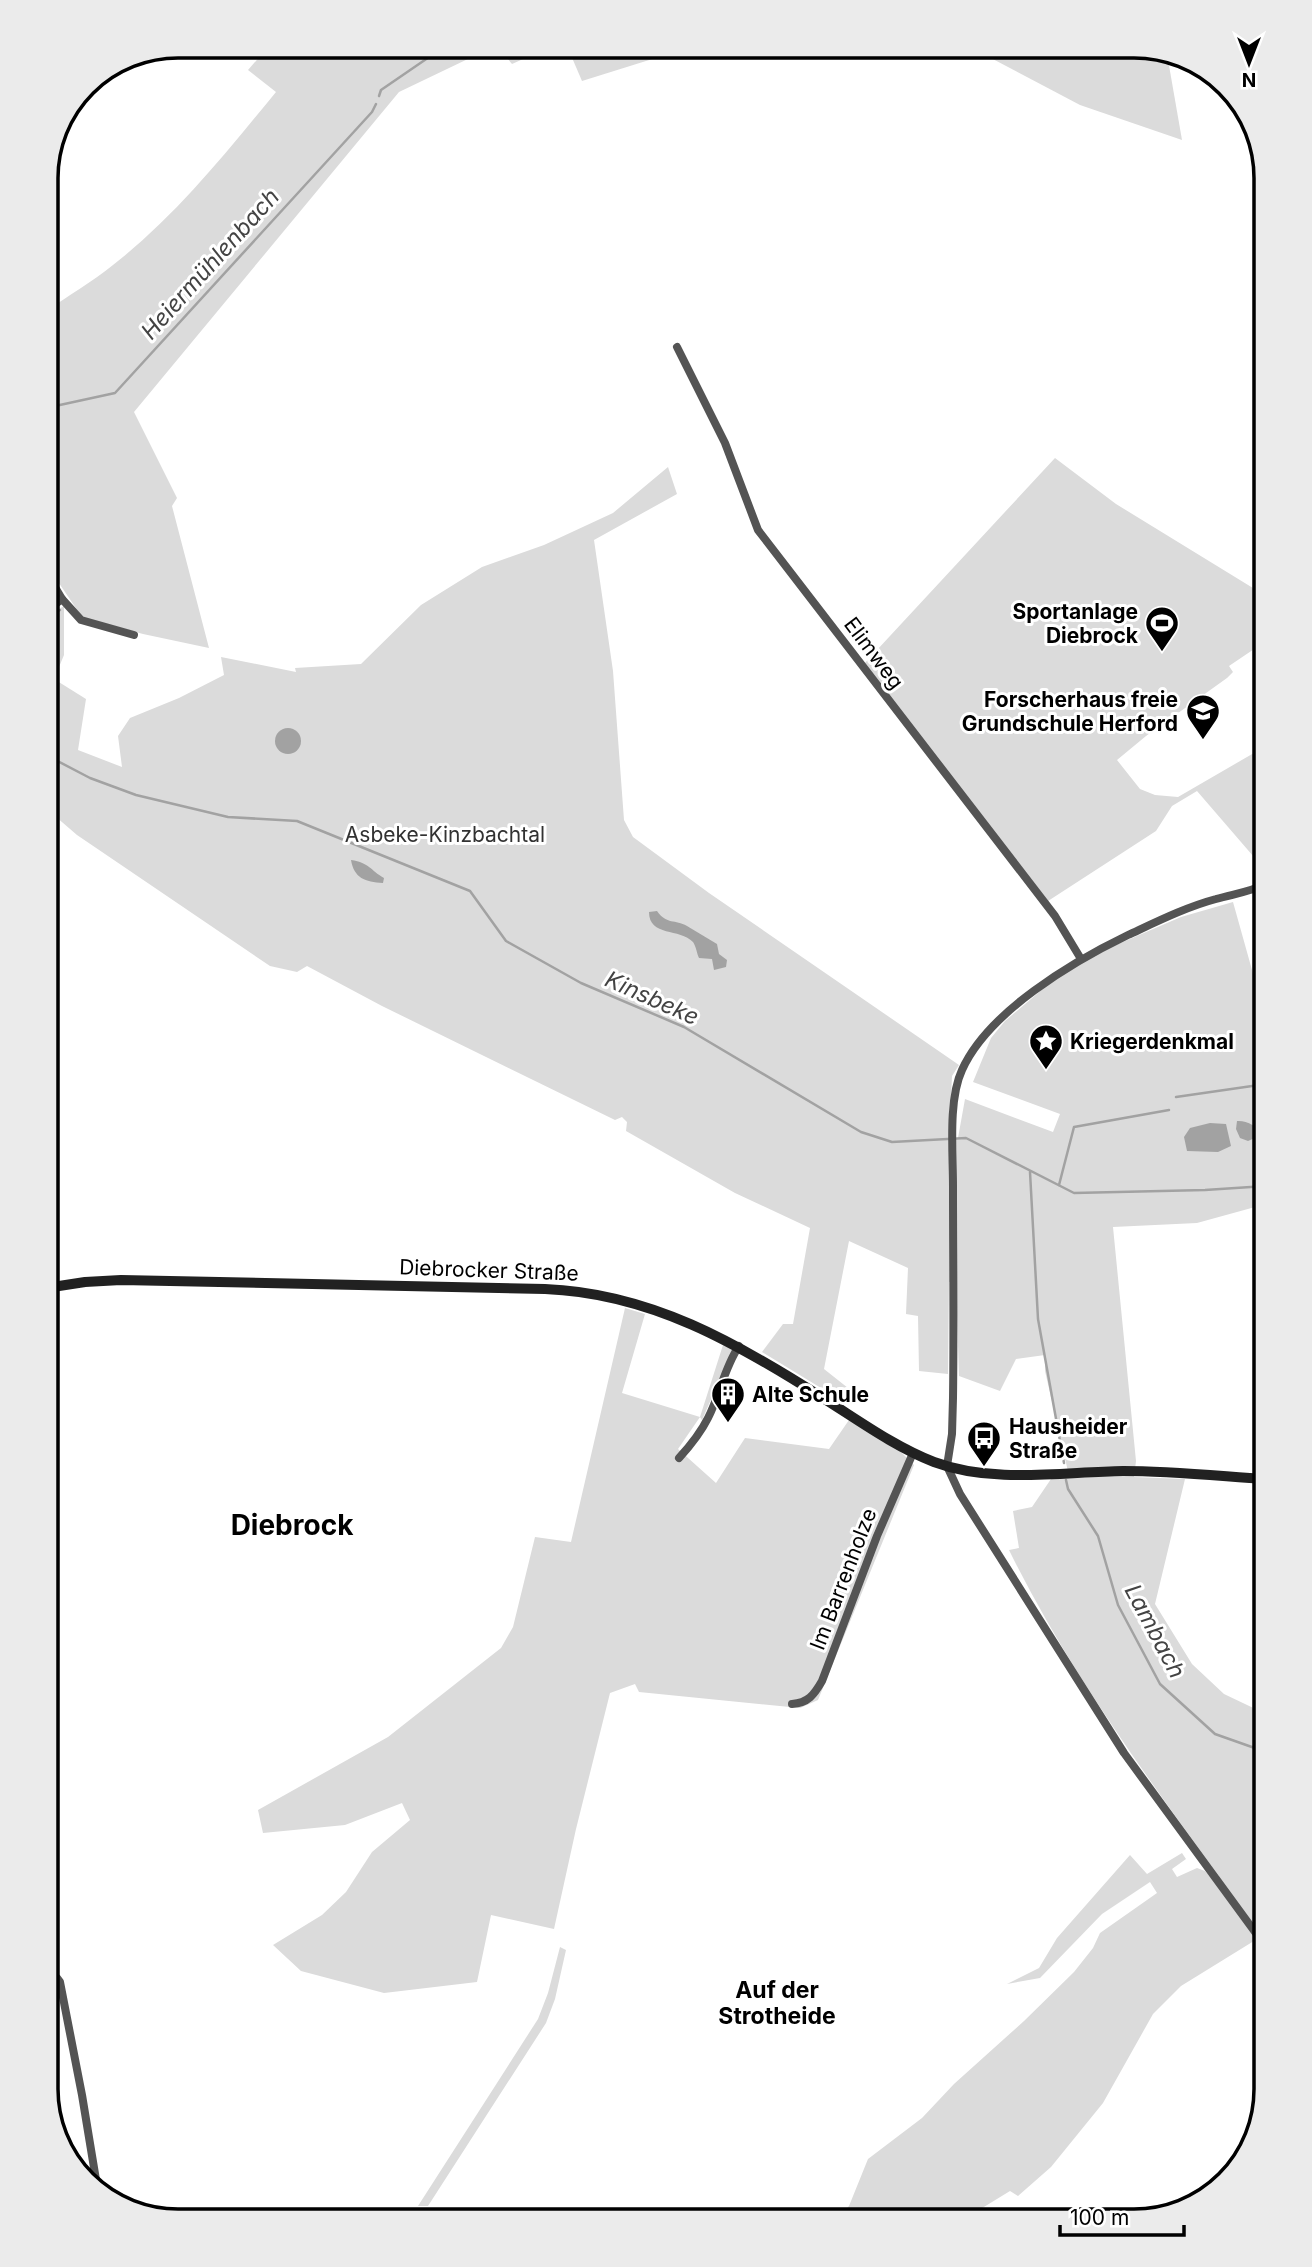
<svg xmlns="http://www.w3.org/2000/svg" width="1312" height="2267" font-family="Inter,sans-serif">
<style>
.green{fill:#dbdbdb}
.water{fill:#a2a2a2}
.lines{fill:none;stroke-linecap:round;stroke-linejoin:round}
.stream{stroke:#a2a2a2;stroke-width:2.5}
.minor{stroke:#545454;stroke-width:8}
.secondary{stroke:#212121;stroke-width:10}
.labels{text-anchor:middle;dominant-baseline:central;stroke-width:6;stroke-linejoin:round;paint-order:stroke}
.poi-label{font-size:21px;font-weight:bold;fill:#000;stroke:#fff;text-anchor:start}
.street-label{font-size:21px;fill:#000;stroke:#fff}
.park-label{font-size:21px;fill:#323232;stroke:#fff}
.water-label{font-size:23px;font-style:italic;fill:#434343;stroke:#fff}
.neighbourhood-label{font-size:23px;font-weight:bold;fill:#000;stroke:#fff}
.district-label{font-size:28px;font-weight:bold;fill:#000;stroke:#fff}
.rim{fill:none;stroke:#000;stroke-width:3.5}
</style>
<rect width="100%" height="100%" fill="#fff"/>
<!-- green -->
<g class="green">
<path d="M269 46H495L399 92 134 412 177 498 172 506 209 648 143 634 82 617 46 564V311C68 296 92 282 113 265 176 216 225 154 276 92L248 70Z"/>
<polygon points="497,46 552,46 512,64"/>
<polygon points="567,46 694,46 582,81"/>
<polygon points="968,46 1144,46 1167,54 1182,140 1080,105"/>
<polygon points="1055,458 1116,504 1266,596 1266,641 1229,666 1233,672 1227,678 1146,736 1117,760 1140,789 1155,795 1178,797 1266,746 1266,871 1197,791 1172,806 1156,831 1048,901 864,664"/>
<path d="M668 467 677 494 594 540 613 671 624 820 633 837 709 893 959 1065 952 1076 949 1139 958 1138 965 1099 1053 1132 1060 1114 973 1082 991 1038 1005 1021 1058 976 1088 957 1181 917 1233 902 1266 1020V1204L1197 1223 1113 1227 1136 1461 1134 1477 1185 1479 1155 1604 1192 1664 1224 1694 1266 1714V1941L1262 1936 1181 1986 1153 2014 1103 2103 1051 2167 1018 2196 1010 2191 961 2221H835L849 2206 868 2159 922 2118 954 2084 1024 2021 1074 1972 1093 1948 1100 1933 1157 1893 1150 1882 1102 1914 1040 1978 1007 1984 1039 1968 1057 1938 1130 1855 1147 1874 1182 1853 1186 1859 1172 1869 1177 1877 1197 1868 1205 1871 1214 1881 1219 1876C1143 1772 1066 1666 1009 1550L1019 1548 1013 1511 1032 1507 1051 1479 1069 1476 1045 1371V1355L1016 1359 1000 1391 959 1376 956 1283 949 1282 948 1374 919 1371 918 1316 906 1314 908 1268 849 1241 824 1369 848 1388 844 1402 762 1352 783 1324H793L810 1228 735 1193 626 1131 627 1122 622 1117 615 1120 382 1006 307 966 297 972 270 966 77 835 48 810 46 814V581L58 600 59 609 64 606V655L54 679 86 699 78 750 122 767 118 736 130 718 179 698 224 675 221 657 296 672 295 668 361 664 421 605 482 567 544 545 613 513Z"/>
<polygon points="625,1308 645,1314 622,1393 700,1417 723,1345 733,1349 702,1420 700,1417 678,1449 716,1483 745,1438 829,1449 849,1420 899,1450 914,1465 818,1700 800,1708 639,1692 635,1684 610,1693 576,1829 554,1929 491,1915 477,1982 384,1993 301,1971 273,1945 322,1915 346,1892 372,1852 410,1820 402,1803 345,1825 263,1833 258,1810 388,1737 501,1648 513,1627 535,1537 571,1542"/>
<polygon points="560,1947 566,1950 555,1999 546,2023 428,2206 418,2206 538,2019 548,1993"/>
</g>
<!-- water -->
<g class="water">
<circle cx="288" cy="741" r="13"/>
<path d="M351 860C370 863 370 870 384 878L383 883C365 882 354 878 351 860Z"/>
<path d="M657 911C667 925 675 919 687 926 697 932 707 938 717 944L719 954 727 960 726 967 714 970 712 959 699 958C697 954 696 946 693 942 680 928 649 937 649 912Z"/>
<path d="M1237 1121C1246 1120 1258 1127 1263 1133L1262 1140 1255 1138 1248 1141 1240 1138 1236 1129Z"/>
<polygon points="1210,1123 1226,1124 1231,1146 1218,1152 1187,1151 1184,1137 1190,1128"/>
</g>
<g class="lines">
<!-- stream -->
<g class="stream">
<polyline points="379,96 381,90 435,53 453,46"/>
<polyline points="46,408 115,393 372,112 376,104"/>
<polyline points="46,619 60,610"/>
<polyline points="46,755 90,778 136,795 228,817 297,821 470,891 506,941 581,983 684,1027 861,1132 892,1142 966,1138 1074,1193 1205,1190 1266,1186"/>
<polyline points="1176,1097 1266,1084"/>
<polyline points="1030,1172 1038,1319 1064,1463"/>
<polyline points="1059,1185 1074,1127 1169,1110"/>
<polyline points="1066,1480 1068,1489 1098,1536 1118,1605 1160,1684 1215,1734 1266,1752"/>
</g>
<!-- minor -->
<g class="minor">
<polyline points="677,347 725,443 758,530 1055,916 1081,959"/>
<polyline points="46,572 62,599 81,620 134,635"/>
<polyline points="46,611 62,599"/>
<path d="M679 1458C690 1446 701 1432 708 1418 720 1395 724 1368 739 1346"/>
<path d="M792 1704C808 1703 814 1695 822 1681L877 1536 913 1453"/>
<path d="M1266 1947 1124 1753 960 1494 947 1466 952 1434 953 1398C954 1327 953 1256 953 1186 953 1152 948 1100 962 1070 988 1012 1072 962 1128 935 1156 922 1186 907 1216 899 1233 894 1250 892 1266 884"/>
<polyline points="46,1976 57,1978 60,1982 82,2095 98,2192"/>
</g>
<!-- secondary -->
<path class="secondary" d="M46 1288 85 1282 121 1280 545 1289C650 1293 737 1343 823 1398 858 1420 895 1447 934 1462 993 1484 1061 1472 1123 1471 1171 1471 1219 1476 1266 1479"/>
</g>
<!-- icons -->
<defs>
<g id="stadium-pin" transform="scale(1.75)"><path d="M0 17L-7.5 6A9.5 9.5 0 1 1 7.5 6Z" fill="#000" stroke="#fff"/><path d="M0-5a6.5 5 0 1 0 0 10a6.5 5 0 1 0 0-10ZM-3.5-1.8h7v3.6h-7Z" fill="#fff"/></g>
<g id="school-pin" transform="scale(1.75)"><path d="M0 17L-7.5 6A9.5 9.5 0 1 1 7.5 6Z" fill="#000" stroke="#fff"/><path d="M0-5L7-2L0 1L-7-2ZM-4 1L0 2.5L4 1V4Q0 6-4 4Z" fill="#fff"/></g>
<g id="sight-pin" transform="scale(1.75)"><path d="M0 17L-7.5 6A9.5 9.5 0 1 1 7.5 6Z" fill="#000" stroke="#fff"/><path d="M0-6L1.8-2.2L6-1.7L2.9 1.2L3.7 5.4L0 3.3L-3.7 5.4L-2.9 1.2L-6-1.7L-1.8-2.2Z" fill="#fff"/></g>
<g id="building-pin" transform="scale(1.75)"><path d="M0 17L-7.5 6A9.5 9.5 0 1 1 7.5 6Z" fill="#000" stroke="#fff"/><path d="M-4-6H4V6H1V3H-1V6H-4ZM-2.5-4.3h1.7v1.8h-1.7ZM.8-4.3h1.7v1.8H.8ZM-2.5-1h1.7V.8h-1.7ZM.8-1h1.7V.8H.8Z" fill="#fff"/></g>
<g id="bus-pin" transform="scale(1.75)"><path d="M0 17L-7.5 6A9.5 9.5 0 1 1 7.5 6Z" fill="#000" stroke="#fff"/><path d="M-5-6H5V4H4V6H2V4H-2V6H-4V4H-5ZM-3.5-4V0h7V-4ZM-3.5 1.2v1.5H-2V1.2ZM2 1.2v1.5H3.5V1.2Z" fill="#fff"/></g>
</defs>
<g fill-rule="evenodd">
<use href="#stadium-pin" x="1162" y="623"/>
<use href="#school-pin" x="1203" y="711"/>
<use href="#sight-pin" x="1046" y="1041"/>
<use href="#building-pin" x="728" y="1394"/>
<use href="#bus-pin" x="984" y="1438"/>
</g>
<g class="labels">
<!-- poi labels -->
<g class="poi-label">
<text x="1138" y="611" text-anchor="end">Sportanlage<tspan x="1138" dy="24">Diebrock</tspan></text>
<text x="1178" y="699" text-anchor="end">Forscherhaus freie<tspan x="1178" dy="24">Grundschule Herford</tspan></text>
<text x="1070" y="1041">Kriegerdenkmal</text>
<text x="752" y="1394">Alte Schule</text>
<text x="1009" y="1426">Hausheider<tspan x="1009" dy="24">Straße</tspan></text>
</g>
<!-- street labels -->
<g class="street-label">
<text transform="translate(874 653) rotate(53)">Elimweg</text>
<text transform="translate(489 1270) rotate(2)">Diebrocker Straße</text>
<text transform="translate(843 1579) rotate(-69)">Im Barrenholze</text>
</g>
<!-- park labels -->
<g class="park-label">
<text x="445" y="834">Asbeke-Kinzbachtal</text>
</g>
<!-- water labels -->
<g class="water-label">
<text transform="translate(210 264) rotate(-48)">Heiermühlenbach</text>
<text transform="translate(652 998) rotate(24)">Kinsbeke</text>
<text transform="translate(1155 1631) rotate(62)">Lambach</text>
</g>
<!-- neighbourhood labels -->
<g class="neighbourhood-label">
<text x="777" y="1990">Auf der<tspan x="777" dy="26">Strotheide</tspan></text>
</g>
<!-- district labels -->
<g class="district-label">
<text x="292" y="1525">Diebrock</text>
</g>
</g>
<!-- crop -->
<path d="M0 0H1312V2267H0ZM178 58H1134A120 120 0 0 1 1254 178V2089A120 120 0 0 1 1134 2209H178A120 120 0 0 1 58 2089V178A120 120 0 0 1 178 58Z" fill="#ebebeb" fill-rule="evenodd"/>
<path class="rim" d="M178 58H1134A120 120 0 0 1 1254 178V2089A120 120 0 0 1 1134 2209H178A120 120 0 0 1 58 2089V178A120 120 0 0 1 178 58Z"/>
<!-- north arrow -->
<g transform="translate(1249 63) rotate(180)" stroke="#ffffff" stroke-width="5" paint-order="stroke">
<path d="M0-5L12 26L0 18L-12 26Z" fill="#000000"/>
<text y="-10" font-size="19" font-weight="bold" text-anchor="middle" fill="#000000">N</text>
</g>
<!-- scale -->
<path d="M1060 2225v10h124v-10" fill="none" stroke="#000000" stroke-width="3.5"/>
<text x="1070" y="2225" font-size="21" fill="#000000" stroke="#ffffff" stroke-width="5" paint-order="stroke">100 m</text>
</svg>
